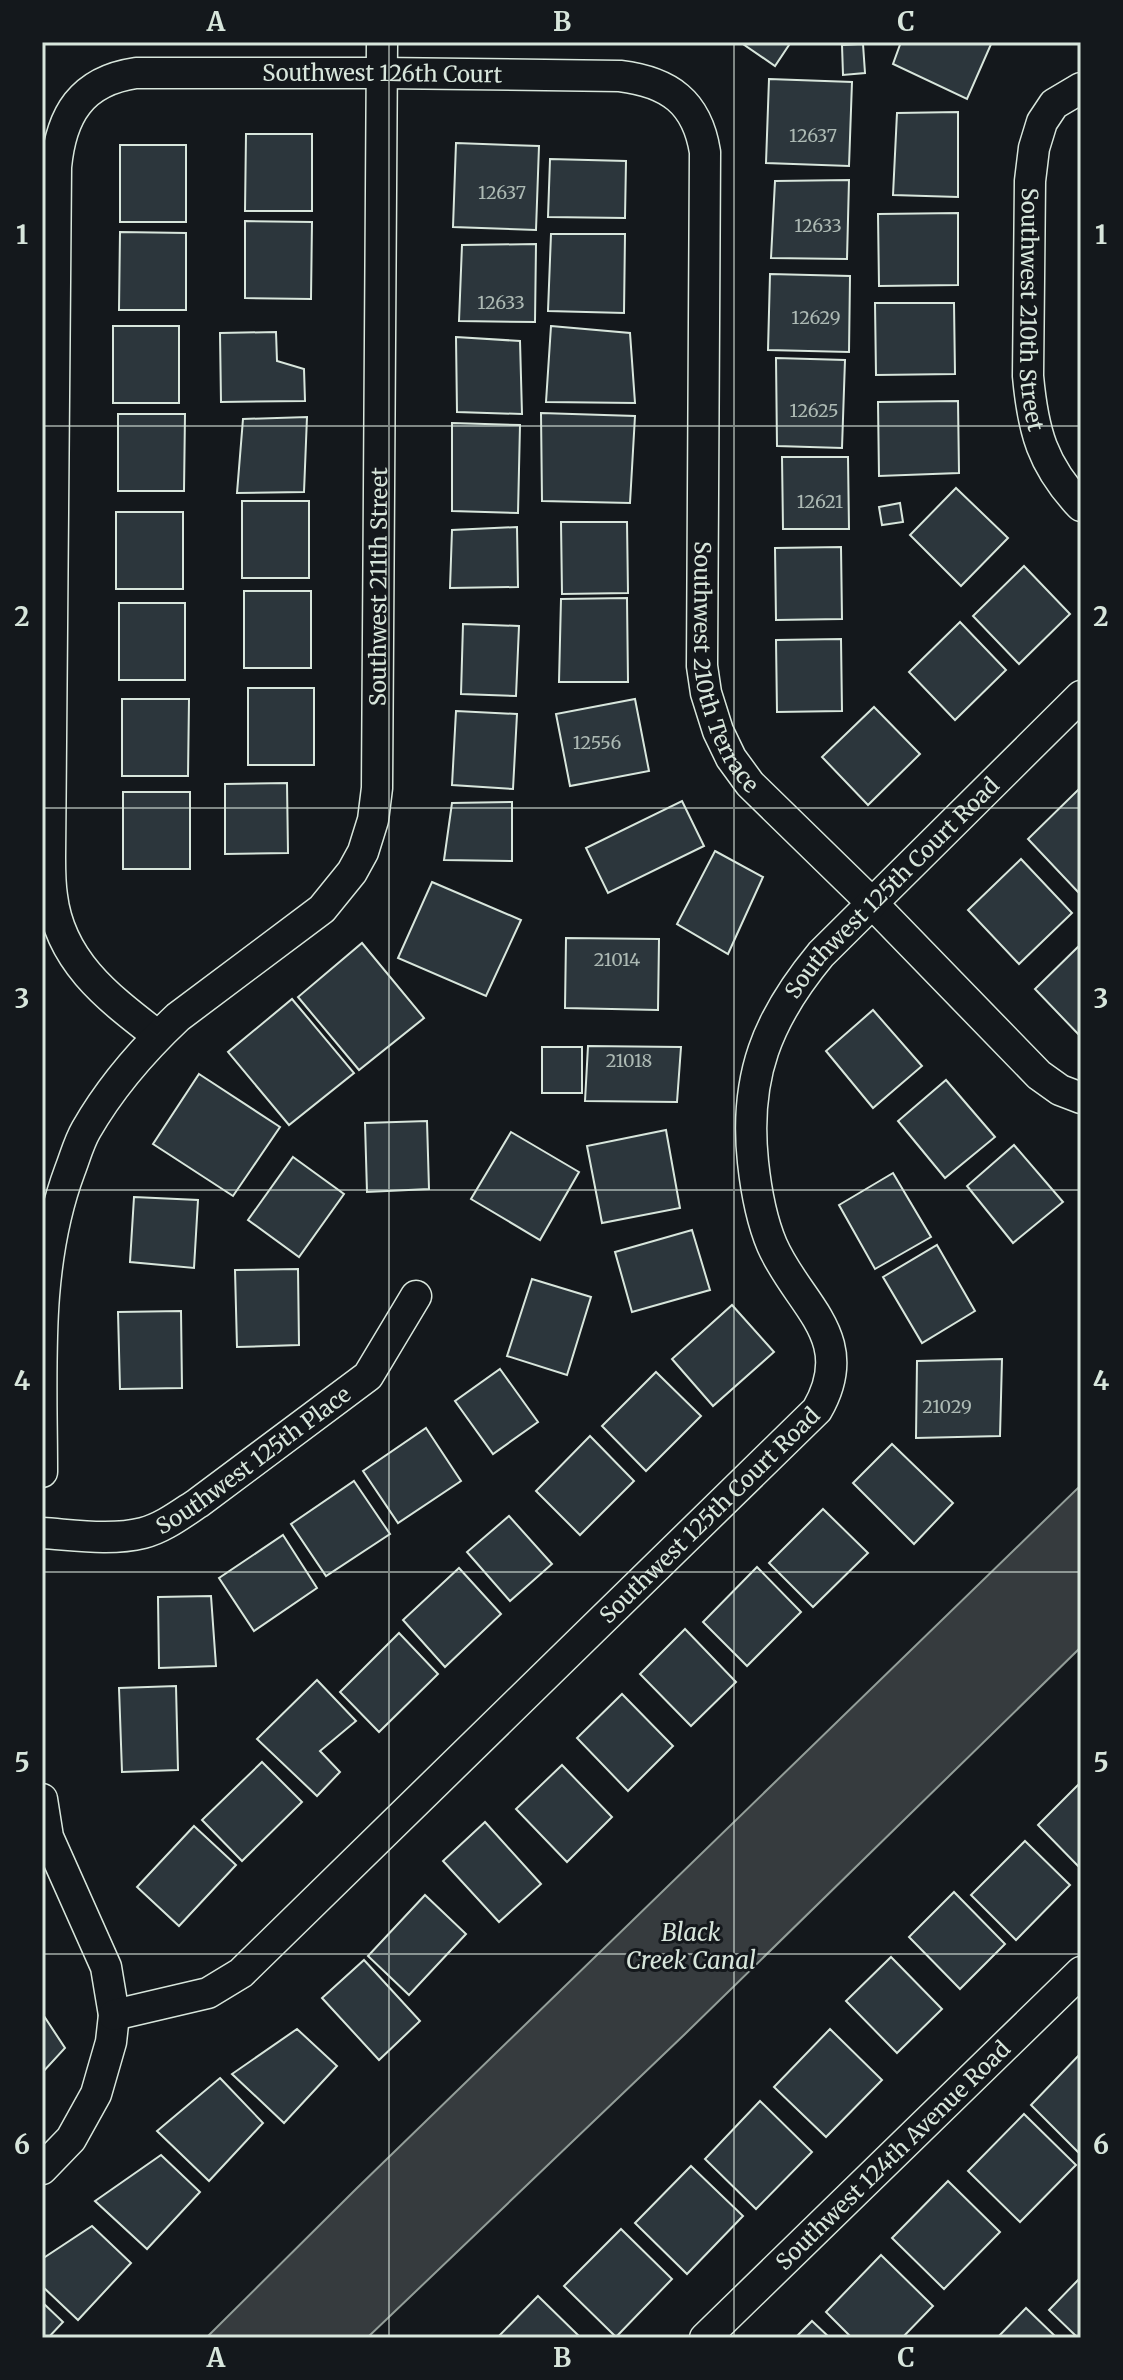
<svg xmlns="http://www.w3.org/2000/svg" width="1123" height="2380" font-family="Merriweather,serif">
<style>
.water{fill:#363b3e;stroke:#939e99;stroke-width:2}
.building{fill:#2c363c;stroke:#d8e6dc;stroke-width:2}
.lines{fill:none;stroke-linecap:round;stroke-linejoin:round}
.street-casing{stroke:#d8e6dc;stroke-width:33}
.street{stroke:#14181c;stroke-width:30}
.grid{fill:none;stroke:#d8e6dc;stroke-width:2;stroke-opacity:0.55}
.labels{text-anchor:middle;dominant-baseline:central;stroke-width:6;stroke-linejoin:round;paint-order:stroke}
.number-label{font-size:18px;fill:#adbab4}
.street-label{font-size:22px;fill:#d8e6dc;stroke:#14181c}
.water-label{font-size:24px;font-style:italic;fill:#d8e6dc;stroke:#14181c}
.neatline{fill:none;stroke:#d8e6dc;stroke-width:3}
.grid-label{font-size:26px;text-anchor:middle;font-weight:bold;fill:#d8e6dc}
</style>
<rect width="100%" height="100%" fill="#14181c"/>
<!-- water -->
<polygon class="water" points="1081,1485 1081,1647 685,2034 367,2338 206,2338 356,2189"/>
<!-- building -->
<g class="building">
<polygon points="740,42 791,42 775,66"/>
<polygon points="901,42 992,42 967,99 893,64"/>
<polygon points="863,44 865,73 843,75 842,45"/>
<polygon points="769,79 852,82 849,166 766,163"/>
<polygon points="958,112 958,197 893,195 897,113"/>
<polygon points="246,134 312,134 312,211 245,211"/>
<polygon points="456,143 539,146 536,230 453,227"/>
<rect x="120" y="145" width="66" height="77"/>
<polygon points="550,159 626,161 625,218 548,217"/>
<polygon points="849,180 847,259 771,258 775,181"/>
<polygon points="958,213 958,285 879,286 878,214"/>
<polygon points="245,221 312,222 311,299 245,298"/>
<polygon points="120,232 186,233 186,310 119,310"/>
<polygon points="551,234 625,234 624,313 548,311"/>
<polygon points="536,244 535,322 459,321 462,245"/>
<polygon points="770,274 850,276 849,352 768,350"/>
<polygon points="875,303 954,303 955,374 876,375"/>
<rect x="113" y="326" width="66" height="77"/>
<polygon points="551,326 630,333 635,403 546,402"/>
<polygon points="276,332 277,361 304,369 305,401 221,402 220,333"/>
<polygon points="456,337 520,341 522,414 457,412"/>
<polygon points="776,358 845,360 842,448 777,446"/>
<polygon points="958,401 959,473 879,476 878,402"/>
<polygon points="541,413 635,416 630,503 542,501"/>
<polygon points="118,414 185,414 184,491 118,491"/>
<polygon points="307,417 304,492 237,493 243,419"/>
<polygon points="452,423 520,425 518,513 452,511"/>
<polygon points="782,457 848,457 849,529 783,529"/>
<polygon points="956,488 1008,538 961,586 910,535"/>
<rect x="242" y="501" width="67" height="77"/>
<polygon points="900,503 903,522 882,525 879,507"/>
<rect x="116" y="512" width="67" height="77"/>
<polygon points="561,522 627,522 628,593 562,594"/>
<polygon points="517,527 518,587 450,588 452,530"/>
<polygon points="841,547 842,619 776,620 775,548"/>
<polygon points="1024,566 1070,614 1019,664 973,616"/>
<rect x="244" y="591" width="67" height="77"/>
<polygon points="627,598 628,682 559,682 561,599"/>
<rect x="119" y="603" width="66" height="77"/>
<polygon points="960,622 1006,670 955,720 909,672"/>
<polygon points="463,624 519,626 516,696 461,694"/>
<polygon points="841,639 842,711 777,712 776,640"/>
<rect x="248" y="688" width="66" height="77"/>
<polygon points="122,699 189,699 188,776 122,776"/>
<polygon points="635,699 649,771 570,786 556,714"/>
<polygon points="874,707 920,754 868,805 822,757"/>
<polygon points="456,711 517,714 513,789 452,785"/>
<polygon points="287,783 288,853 225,854 225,784"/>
<polygon points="1080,788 1081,891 1079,893 1028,839"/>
<rect x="123" y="792" width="67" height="77"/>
<polygon points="682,801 704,846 608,893 586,848"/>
<polygon points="512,802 512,861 444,860 452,803"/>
<polygon points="715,851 763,877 728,954 677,924"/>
<polygon points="1021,859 1072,913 1019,964 968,910"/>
<polygon points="432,882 521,920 486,996 398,958"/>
<polygon points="566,938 659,939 658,1010 565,1008"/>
<polygon points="362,943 424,1018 359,1070 298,997"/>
<polygon points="1081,944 1081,1037 1035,989"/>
<polygon points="292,999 354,1073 289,1125 228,1052"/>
<polygon points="873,1010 922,1066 873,1108 826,1051"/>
<polygon points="588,1046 681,1047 677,1102 585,1101"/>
<rect x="542" y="1047" width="40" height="46"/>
<polygon points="199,1074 280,1127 233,1196 153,1144"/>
<polygon points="946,1080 995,1137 945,1178 898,1121"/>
<polygon points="427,1121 429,1189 367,1192 365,1123"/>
<polygon points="666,1130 680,1208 602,1223 587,1146"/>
<polygon points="511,1132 579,1172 540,1240 471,1199"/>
<polygon points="1014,1145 1063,1202 1013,1243 967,1186"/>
<polygon points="293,1157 344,1194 299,1257 248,1220"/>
<polygon points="893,1173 931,1237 875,1269 839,1205"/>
<polygon points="134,1197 198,1200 194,1268 130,1262"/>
<polygon points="692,1230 710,1290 632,1312 615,1252"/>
<polygon points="937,1245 975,1311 922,1343 883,1277"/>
<polygon points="298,1269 299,1345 237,1347 235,1270"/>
<polygon points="532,1279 591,1297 567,1375 507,1356"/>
<polygon points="732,1305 774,1352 713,1406 672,1359"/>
<polygon points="181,1311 182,1388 120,1389 118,1312"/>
<polygon points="1002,1359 1000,1436 916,1438 917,1361"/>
<polygon points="500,1369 538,1422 493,1454 455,1401"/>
<polygon points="656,1372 701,1416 646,1471 602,1426"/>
<polygon points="426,1428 461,1481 398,1523 363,1471"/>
<polygon points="590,1436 634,1481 580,1535 536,1491"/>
<polygon points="892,1444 953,1503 914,1544 853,1483"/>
<polygon points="354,1481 390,1534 326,1576 291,1524"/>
<polygon points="823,1509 868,1553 813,1607 769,1563"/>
<polygon points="509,1516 552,1564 510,1601 467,1552"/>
<polygon points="283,1535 317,1588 254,1631 219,1578"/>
<polygon points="757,1567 801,1612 747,1666 703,1622"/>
<polygon points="459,1568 501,1614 445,1667 403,1620"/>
<polygon points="211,1596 216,1666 159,1668 158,1597"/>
<polygon points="685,1629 736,1682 691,1726 640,1674"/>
<polygon points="399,1633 438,1674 379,1732 340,1692"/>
<polygon points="317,1680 356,1721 320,1751 340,1772 317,1796 257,1739"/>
<polygon points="176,1686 178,1770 122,1772 119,1688"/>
<polygon points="622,1694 673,1746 628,1791 577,1738"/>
<polygon points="262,1762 302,1802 242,1861 202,1820"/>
<polygon points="562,1765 612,1817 567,1862 516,1809"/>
<polygon points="1081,1782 1081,1869 1038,1825"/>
<polygon points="485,1822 541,1884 499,1922 443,1861"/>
<polygon points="194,1826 236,1865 179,1926 137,1887"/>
<polygon points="1025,1841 1070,1885 1016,1940 971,1895"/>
<polygon points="954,1892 1005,1944 960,1989 909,1937"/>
<polygon points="425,1895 466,1934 409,1995 368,1956"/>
<polygon points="891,1957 942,2009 897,2053 846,2001"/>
<polygon points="364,1960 420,2021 379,2060 322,1998"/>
<polygon points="42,2013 65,2048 42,2073"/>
<polygon points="297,2029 337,2066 284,2123 232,2074"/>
<polygon points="830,2029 882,2080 826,2137 774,2087"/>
<polygon points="1081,2053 1081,2155 1031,2105"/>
<polygon points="220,2078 263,2123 209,2181 157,2131"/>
<polygon points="760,2101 812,2152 756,2209 705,2159"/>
<polygon points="1024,2114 1076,2165 1020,2222 968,2171"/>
<polygon points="161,2155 200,2192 147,2249 95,2201"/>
<polygon points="691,2166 743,2216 687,2274 635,2223"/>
<polygon points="948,2181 1000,2232 944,2289 892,2238"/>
<polygon points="92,2226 131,2263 78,2320 42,2286 42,2259"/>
<polygon points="621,2229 672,2279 616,2337 564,2286"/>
<polygon points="881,2255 933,2306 902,2338 852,2338 826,2312"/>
<polygon points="1081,2277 1081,2338 1078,2338 1049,2310"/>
<polygon points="538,2296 581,2338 497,2338"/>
<polygon points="42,2302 63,2322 48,2338 42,2338"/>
<polygon points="1026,2308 1057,2338 997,2338"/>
<polygon points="812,2321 830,2338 795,2338"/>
</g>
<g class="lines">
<!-- street casing -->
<g class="street-casing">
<g id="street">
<path id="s1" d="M1081 88 1054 104 1042 122 1034 148 1030 181 1028 376C1033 431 1042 465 1081 506"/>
<path id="s2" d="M158 1036C109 998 60 962 52 896 50 883 50 871 50 858L56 167C61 115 81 81 136 73H381L620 76C669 82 697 102 705 152L702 666 706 693 718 731 731 758 750 784 871 902 1039 1075 1060 1090 1081 1098"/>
<path id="s3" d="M42 1472C42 1371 34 1266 70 1170 75 1157 79 1142 86 1130 110 1088 144 1049 178 1017L322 909 352 872 363 852 373 820 377 788 382 42"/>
<path id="s4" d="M42 1533C74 1535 111 1541 143 1533 163 1528 181 1514 198 1503L368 1376 416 1296"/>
<polyline points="42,1799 48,1837 106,1967 114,2015 111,2042 96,2094 71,2139 42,2169"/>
<path id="s5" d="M114 2015 208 1993 241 1973 817 1410C859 1337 798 1305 772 1245 761 1219 756 1190 753 1162 744 1077 767 1019 821 954L1081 696"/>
<path id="s6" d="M705 2338 1081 1972"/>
</g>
</g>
<!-- street -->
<use href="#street" class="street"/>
</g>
<!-- grid -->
<path class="grid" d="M389 42V2338M734 42V2338M42 426H1081M42 808H1081M42 1190H1081M42 1572H1081M42 1954H1081"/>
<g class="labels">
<!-- number labels -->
<g class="number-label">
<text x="813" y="135">12637</text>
<text x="502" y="192">12637</text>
<text x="818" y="225">12633</text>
<text x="501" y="302">12633</text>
<text x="816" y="317">12629</text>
<text x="814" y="410">12625</text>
<text x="820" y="501">12621</text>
<text x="597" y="742">12556</text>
<text x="617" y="959">21014</text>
<text x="629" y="1060">21018</text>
<text x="947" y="1406">21029</text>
</g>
<!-- street labels -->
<g class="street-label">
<text stroke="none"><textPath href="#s2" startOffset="1292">Southwest 126th Court</textPath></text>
<text stroke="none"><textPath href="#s1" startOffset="242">Southwest 210th Street</textPath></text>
<text stroke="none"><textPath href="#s3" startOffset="1012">Southwest 211th Street</textPath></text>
<text stroke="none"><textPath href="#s2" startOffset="2174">Southwest 210th Terrace</textPath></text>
<text stroke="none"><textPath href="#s5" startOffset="1532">Southwest 125th Court Road</textPath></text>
<text stroke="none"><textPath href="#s4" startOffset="234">Southwest 125th Place</textPath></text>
<text stroke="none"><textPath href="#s5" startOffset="790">Southwest 125th Court Road</textPath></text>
<text stroke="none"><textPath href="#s6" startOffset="262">Southwest 124th Avenue Road</textPath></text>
</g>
<!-- water labels -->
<g class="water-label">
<text x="691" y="1932">Black<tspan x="691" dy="28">Creek Canal</tspan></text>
</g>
</g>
<!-- border -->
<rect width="1123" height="2380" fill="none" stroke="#14181c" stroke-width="88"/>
<rect x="44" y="44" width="1035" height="2292" class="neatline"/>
<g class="grid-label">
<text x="216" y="31">A</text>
<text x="562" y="31">B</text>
<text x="906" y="31">C</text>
<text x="22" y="244">1</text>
<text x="1101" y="244">1</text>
<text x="22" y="626">2</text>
<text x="1101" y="626">2</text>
<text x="22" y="1008">3</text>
<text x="1101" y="1008">3</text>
<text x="22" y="1390">4</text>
<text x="1101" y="1390">4</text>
<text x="22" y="1772">5</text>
<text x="1101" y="1772">5</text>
<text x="22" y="2154">6</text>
<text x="1101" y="2154">6</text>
<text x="216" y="2367">A</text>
<text x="562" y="2367">B</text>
<text x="906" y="2367">C</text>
</g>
</svg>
